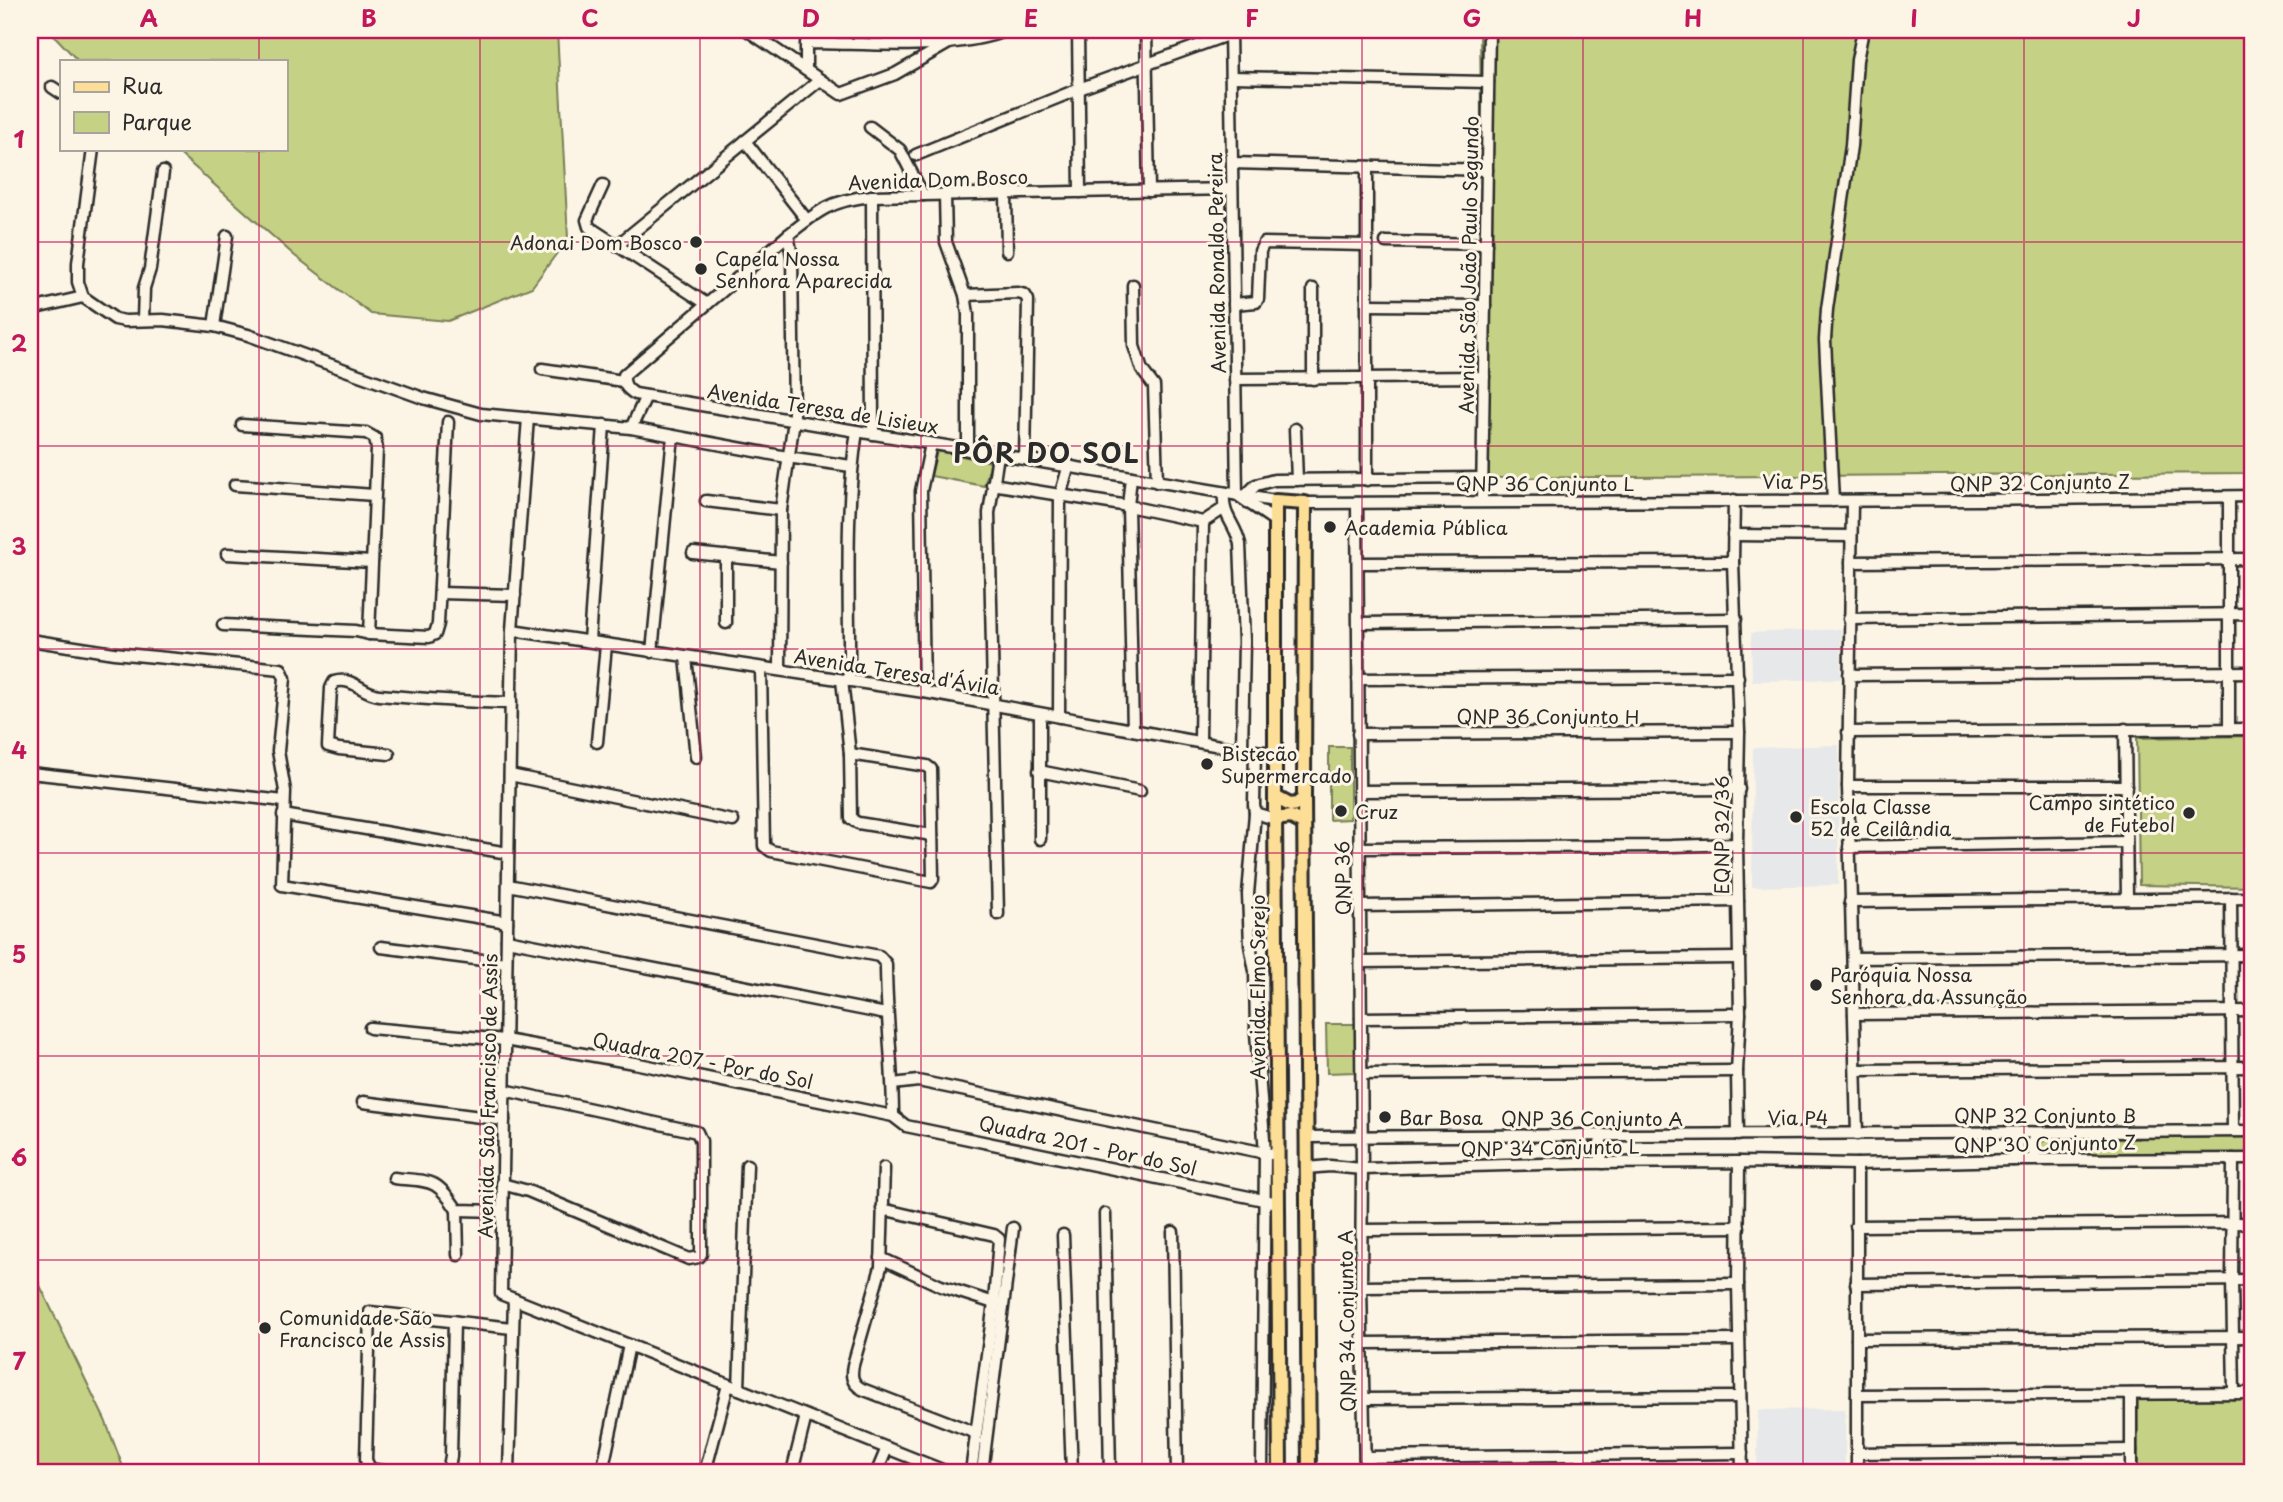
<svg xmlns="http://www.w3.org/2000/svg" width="2283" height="1502" font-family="'Playpen Sans',sans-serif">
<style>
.built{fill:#e6e8ea}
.green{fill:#c5d184;stroke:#787e58;stroke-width:2}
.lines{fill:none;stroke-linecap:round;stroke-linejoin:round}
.minor-casing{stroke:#2b2b2b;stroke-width:15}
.major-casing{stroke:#2b2b2b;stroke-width:18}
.minor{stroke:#fcf5e5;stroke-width:10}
.major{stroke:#fdde96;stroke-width:12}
.grid{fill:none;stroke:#c2185b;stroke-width:2;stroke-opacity:0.55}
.poi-dot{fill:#2b2b2b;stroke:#fcf5e5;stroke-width:2.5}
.labels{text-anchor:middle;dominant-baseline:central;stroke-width:6;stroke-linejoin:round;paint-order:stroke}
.street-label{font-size:19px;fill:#2b2b2b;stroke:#fcf5e5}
.poi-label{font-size:19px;fill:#2b2b2b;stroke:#fcf5e5;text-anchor:start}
.district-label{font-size:26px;font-weight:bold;letter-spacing:2px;fill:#2b2b2b;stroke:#fcf5e5}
.neatline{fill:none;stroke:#c2185b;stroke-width:2.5}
.grid-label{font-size:23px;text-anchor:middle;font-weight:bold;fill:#c2185b}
</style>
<rect width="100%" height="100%" fill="#fcf5e5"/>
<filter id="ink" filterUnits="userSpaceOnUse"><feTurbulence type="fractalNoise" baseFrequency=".0143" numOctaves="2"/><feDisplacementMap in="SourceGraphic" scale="14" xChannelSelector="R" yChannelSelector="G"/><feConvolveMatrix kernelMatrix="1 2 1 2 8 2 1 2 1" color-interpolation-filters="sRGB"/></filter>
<g filter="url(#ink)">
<!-- built -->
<g class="built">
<polygon points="1841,629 1841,679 1752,681 1751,633"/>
<polygon points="1839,745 1838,885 1752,887 1753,748"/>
<polygon points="1845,1409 1845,1472 1757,1472 1758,1410"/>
</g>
<!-- green -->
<g class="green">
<polygon points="49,30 557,30 568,238 532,287 448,321 371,314 295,256 174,149 285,149 285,61 78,61"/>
<polygon points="1480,30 2253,30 2253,473 1482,478 1484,377"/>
<polygon points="937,451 991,462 984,486 931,476"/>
<polygon points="2253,736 2253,887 2139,885 2137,738"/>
<polygon points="1329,747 1350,747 1350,819 1329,820"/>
<polygon points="1326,1024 1355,1024 1356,1072 1327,1073"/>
<polygon points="2150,1135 2253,1136 2253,1155 2045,1156 2039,1150 2040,1144 2045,1140 2137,1139"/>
<polygon points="30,1265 105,1420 125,1472 30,1472"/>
<polygon points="2253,1397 2253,1472 2138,1472 2137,1398"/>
</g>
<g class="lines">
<!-- minor casing -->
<g class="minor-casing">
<g id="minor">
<polyline points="747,30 841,94 895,74 949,43"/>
<polyline points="1078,30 1080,192"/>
<polyline points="1146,30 1149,191"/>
<polyline points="1230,30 1237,495"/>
<path d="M806 70V43C869 43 950 52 1008 30"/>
<polyline points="1231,77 1488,82"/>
<polyline points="52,87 61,93"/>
<polyline points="870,127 900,150 923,195"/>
<polyline points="745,141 807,220"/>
<polyline points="93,149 78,263 78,282 83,297 115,319 125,321 163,320 214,326 248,335 423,398 481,414 631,428 787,457 851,466"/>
<polyline points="916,155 1079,89 1230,34"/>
<polyline points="1232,163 1487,170"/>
<polyline points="603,185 587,220 589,227 707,304"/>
<path d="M1232 189 872 196C832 200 819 210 788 235L624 375C623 385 627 389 635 394L1275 501"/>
<polyline points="1006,194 1007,251"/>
<polyline points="945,195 946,242 965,295 968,314 968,450"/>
<polyline points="872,196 873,434"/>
<polyline points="1386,242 1486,244"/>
<polyline points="620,243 820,80"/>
<polyline points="1133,285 1134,346 1142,370 1154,386 1157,482"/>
<polyline points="965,295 1018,293 1025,295 1028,300 1025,459"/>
<polyline points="1234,304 1256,302 1258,299 1260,251 1264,243 1367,245"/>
<polyline points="30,305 40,307 83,297"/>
<polyline points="1367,305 1485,306"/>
<polyline points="143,320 144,288 150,269 163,172"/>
<polyline points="214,326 227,236"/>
<polyline points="542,369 623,381"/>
<polyline points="1235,379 1484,377"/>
<polyline points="1313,379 1313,289"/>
<polyline points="528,418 512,630 501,1294 947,1472"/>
<polyline points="242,425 366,433 375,438 377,449 369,634"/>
<polyline points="631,428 646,396"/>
<polyline points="1295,429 1297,480"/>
<polyline points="1131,477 1128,506 1133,730"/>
<polyline points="1367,480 1367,167"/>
<polyline points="992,484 1128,506 1203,522 1223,509"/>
<polyline points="235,485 374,495"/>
<path d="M1224 494C1222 517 1235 522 1240 544L1244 641 1242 750"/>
<polyline points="1245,496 1256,485 1274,480 1482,478"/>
<polyline points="1240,497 1275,521"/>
<polyline points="1734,500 1733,562 1739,732 1737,844 1740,1014 1737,1071 1738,1135"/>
<polyline points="706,501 781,510"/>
<polyline points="1482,501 1489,30"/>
<polyline points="1833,501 1825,340 1827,309 1851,146 1857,60 1863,30"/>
<polyline points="1852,501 1848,786 1857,1134"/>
<polyline points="1305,503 1981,500 2253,496"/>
<polyline points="1357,503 1362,1169 1361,1287 1365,1472"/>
<polyline points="1733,535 1851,536"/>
<polyline points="693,553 781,562"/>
<polyline points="227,554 372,562"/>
<polyline points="726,556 726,623"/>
<polyline points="1851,562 2253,559"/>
<polyline points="1358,563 1733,562"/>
<polyline points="440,593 515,595"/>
<polyline points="1849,619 2253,614"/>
<polyline points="1359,623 1736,619"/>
<polyline points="223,625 356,631 369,634 429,637 435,634 438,624 448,422"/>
<polyline points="512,630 924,692 1242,750 1276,753"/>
<polyline points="30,640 114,653 281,669 285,678 278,751 285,791 282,885 507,922"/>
<polyline points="589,641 604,425"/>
<polyline points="652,652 673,436"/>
<polyline points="686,657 696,757"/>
<polyline points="761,668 764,846 771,851 931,882 933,879 931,769 927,766 850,754"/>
<polyline points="780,670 781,510 794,420 792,256 788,235"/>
<polyline points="1849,675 2253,672"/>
<polyline points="1358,679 1738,677"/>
<polyline points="842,680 850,754 851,819 858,823 932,835"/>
<path d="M849 681C850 598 844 513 857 431"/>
<polyline points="924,692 921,491 931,444"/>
<polyline points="1040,714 1040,839"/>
<polyline points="1059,717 1060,496 1069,465"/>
<polyline points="2125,729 2127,899"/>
<polyline points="2229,729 2229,497"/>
<polyline points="1848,732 2253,729"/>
<polyline points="1358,734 1739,732"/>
<polyline points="1200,741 1203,522"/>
<polyline points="597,742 606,645"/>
<polyline points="1255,751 1254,805 1255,813 1248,894 1250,945 1255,971 1256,1033 1265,1153 1262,1472"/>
<path d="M389 754 339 749 328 746 331 688 334 682C353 676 361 693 379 695 423 699 467 702 511 703"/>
<polyline points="1039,771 1140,791"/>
<polyline points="30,773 284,801"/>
<polyline points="510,775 733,821"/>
<polyline points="1848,786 2126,786"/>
<polyline points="1359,791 1739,789"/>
<polyline points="1255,813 1275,819"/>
<polyline points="283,815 508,853"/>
<polyline points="1849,847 2126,842"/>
<polyline points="1359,848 1671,846 1737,844"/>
<path d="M508 885 879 956 886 964C886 1015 893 1065 893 1116"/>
<polyline points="2231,898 2233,1131"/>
<polyline points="1850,902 2253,898"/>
<polyline points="1360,906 1738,901"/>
<polyline points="998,914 989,513 998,455"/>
<polyline points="507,940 886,1014"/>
<polyline points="381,947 506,963"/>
<polyline points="1853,958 2253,955"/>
<polyline points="1361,962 1739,958"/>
<polyline points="1854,1014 2253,1011"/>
<polyline points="1361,1018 1740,1014"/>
<polyline points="370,1028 505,1040 634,1063 893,1116 906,1126 1278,1203"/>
<polyline points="1856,1070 2253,1067"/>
<polyline points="1362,1074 1737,1071"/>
<polyline points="893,1084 918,1081 1270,1154"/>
<polyline points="363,1102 504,1120"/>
<polyline points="1306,1137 2253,1131"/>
<polyline points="2233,1159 2232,1280 2234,1393"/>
<polyline points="2013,1160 2019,1147 2015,1133"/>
<path d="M2039 1160C2030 1151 2030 1142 2040 1133"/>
<polyline points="1739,1162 1738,1284 1742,1472"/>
<polyline points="1580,1163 1585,1149 1580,1135"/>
<polyline points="1603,1163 1598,1149 1603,1135"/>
<path d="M884 1168 881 1267 853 1365C851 1375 851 1383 862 1389L976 1433"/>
<polyline points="1306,1168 1330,1166 1362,1169 1580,1163 1739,1162 1857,1164 2013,1160 2253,1159"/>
<path d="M394 1178C430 1182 436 1177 457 1210L502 1211"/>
<polyline points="502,1184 528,1191 689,1259 699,1257 701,1254 701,1141 697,1132 504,1090"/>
<polyline points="882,1209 994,1235 999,1239 994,1303 971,1472"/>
<polyline points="457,1210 458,1255"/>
<polyline points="1105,1214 1110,1472"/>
<polyline points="1856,1226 2253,1223"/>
<polyline points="1362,1230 1739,1227"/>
<polyline points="1173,1232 1177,1472"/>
<polyline points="1063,1235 1072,1472"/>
<polyline points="881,1258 941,1286 994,1303"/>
<polyline points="1856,1284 2253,1280"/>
<polyline points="1361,1287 1738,1284"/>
<polyline points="1857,1339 2253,1337"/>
<polyline points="1364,1343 1739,1340"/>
<polyline points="739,1389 747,1165"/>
<polyline points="2131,1394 2131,1472"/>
<polyline points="1857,1395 2253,1393"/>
<polyline points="1364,1399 1740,1397"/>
<polyline points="1857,1453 2131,1450"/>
<polyline points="1365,1457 1742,1453"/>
<polyline points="388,1472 370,1469 366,1460 370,1312 512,1328"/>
<polyline points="448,1472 451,1456 454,1321"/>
<polyline points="509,1472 514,1299"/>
<polyline points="602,1472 629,1345"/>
<polyline points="705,1472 728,1385"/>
<polyline points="792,1472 806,1416"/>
<polyline points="877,1472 887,1448"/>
<polyline points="982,1472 1013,1228"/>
<polyline points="1857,1472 1857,1164"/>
</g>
</g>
<!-- major casing -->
<g class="major-casing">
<g id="major">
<polyline points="1275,797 1290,805 1297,804 1304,798"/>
<polyline points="1275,819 1291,817 1304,824"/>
<polyline points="1280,1472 1275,812 1275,501 1305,503 1304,798 1309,1472"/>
</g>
</g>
<!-- minor -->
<use href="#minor" class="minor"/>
<!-- major -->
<use href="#major" class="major"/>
</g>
</g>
<!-- grid -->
<path class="grid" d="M259 30V61M480 30V1472M700 30V1472M921 30V1472M1142 30V1472M1362 30V1472M1583 30V1472M1803 30V1472M2024 30V1472M259 149V1472M30 242H2253M30 446H2253M30 649H2253M30 853H2253M30 1056H2253M30 1260H2253"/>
<!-- markers -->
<g class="poi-dot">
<circle cx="696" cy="242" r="7"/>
<circle cx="701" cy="269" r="7"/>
<circle cx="1330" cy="527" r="7"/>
<circle cx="1207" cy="764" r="7"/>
<circle cx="1341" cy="811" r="7"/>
<circle cx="2189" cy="813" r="7"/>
<circle cx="1796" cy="817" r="7"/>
<circle cx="1816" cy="985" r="7"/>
<circle cx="1385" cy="1117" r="7"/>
<circle cx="265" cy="1328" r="7"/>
</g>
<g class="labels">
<!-- street labels -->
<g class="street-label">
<text transform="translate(938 179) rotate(-2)">Avenida Dom Bosco</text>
<text transform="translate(1216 263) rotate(-91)">Avenida Ronaldo Pereira</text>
<text transform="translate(1468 265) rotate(-89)">Avenida São João Paulo Segundo</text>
<text transform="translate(823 408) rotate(9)">Avenida Teresa de Lisieux</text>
<text transform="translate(1793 481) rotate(1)">Via P5</text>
<text transform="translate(2040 482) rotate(-1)">QNP 32 Conjunto Z</text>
<text x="1545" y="483">QNP 36 Conjunto L</text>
<text transform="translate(897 671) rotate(9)">Avenida Teresa d'Ávila</text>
<text x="1548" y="716">QNP 36 Conjunto H</text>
<text transform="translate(1721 835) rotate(-90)">EQNP 32/36</text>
<text transform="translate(1342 878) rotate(-91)">QNP 36</text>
<text transform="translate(1257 987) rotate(-90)">Avenida Elmo Serejo</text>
<text transform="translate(703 1060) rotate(11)">Quadra 207 - Por do Sol</text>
<text transform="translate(487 1096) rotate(-89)">Avenida São Francisco de Assis</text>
<text x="2045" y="1115">QNP 32 Conjunto B</text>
<text x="1798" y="1117">Via P4</text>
<text x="1592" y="1118">QNP 36 Conjunto A</text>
<text transform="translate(2045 1143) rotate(-1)">QNP 30 Conjunto Z</text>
<text transform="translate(1088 1145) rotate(12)">Quadra 201 - Por do Sol</text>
<text transform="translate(1550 1147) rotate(-1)">QNP 34 Conjunto L</text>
<text transform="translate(1346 1321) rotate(-91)">QNP 34 Conjunto A</text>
</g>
<!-- poi labels -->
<g class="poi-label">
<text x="682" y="242" text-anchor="end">Adonai Dom Bosco</text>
<text x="715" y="258">Capela Nossa<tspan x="715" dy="22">Senhora Aparecida</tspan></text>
<text x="1344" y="527">Academia Pública</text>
<text x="1221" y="753">Bistecão<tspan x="1221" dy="22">Supermercado</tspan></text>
<text x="2175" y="802" text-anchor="end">Campo sintético<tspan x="2175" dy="22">de Futebol</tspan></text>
<text x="1810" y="806">Escola Classe<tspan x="1810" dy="22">52 de Ceilândia</tspan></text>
<text x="1355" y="811">Cruz</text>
<text x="1830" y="974">Paróquia Nossa<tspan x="1830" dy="22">Senhora da Assunção</tspan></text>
<text x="1399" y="1117">Bar Bosa</text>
<text x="279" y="1317">Comunidade São<tspan x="279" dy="22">Francisco de Assis</tspan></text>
</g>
<!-- district labels -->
<g class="district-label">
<text x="1047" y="452">PÔR DO SOL</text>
</g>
</g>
<!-- margin -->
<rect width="2283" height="1502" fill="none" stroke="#fcf5e5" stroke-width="77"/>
<!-- legend -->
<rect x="60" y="60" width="228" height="91" fill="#fcf5e5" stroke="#a8a49b" stroke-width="2"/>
<rect x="74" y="82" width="35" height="10" fill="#fdde96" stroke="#a8a49b" stroke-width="2"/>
<text x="122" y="94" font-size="21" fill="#2b2b2b">Rua</text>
<rect x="74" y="112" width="35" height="21" fill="#c5d184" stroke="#a8a49b" stroke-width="2"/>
<text x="122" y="130" font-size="21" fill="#2b2b2b">Parque</text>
<rect x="38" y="38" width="2206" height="1426" class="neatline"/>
<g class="grid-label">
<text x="149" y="27">A</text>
<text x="369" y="27">B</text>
<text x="590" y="27">C</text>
<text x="811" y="27">D</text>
<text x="1031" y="27">E</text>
<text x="1252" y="27">F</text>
<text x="1472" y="27">G</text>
<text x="1693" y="27">H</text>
<text x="1914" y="27">I</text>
<text x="2134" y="27">J</text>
<text x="19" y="148">1</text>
<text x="19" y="352">2</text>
<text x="19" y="555">3</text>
<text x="19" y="759">4</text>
<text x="19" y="963">5</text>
<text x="19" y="1166">6</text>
<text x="19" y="1370">7</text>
</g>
</svg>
